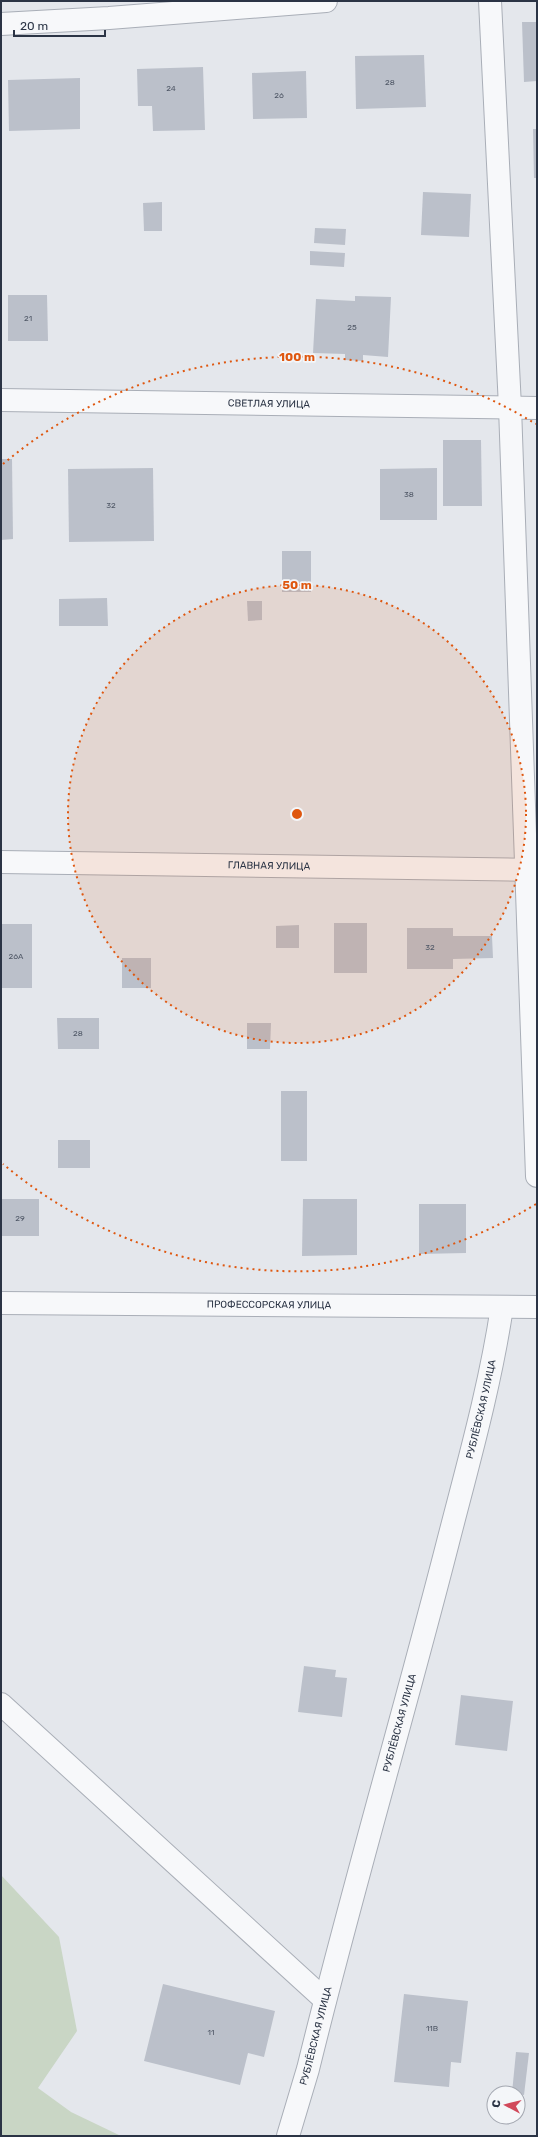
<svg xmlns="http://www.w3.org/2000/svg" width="538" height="2137" font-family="Rubik,sans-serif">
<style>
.green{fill:#c9d6c5}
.building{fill:#bbc0ca}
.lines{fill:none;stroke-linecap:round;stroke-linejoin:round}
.minor-casing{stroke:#a9aeb7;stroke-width:24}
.minor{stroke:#f7f8fa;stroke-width:22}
.ring{fill:none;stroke:#df570f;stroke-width:2;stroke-dasharray:2 4}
.labels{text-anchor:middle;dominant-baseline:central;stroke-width:3.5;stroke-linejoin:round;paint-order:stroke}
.number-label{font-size:8px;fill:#4f5766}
.street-label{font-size:10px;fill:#2b3445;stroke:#f4f6f9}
.centre{fill:#df570f;stroke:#f4f6f9;stroke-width:2}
.ring-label{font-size:12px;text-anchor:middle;font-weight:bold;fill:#df570f;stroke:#f4f6f9;stroke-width:3.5;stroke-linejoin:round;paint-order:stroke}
</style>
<rect width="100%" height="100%" fill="#e4e7ec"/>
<!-- green -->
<polygon class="green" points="1,1875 59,1937 77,2031 38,2088 71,2112 121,2136 1,2136"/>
<!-- building -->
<g class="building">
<polygon points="522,22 537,22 537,81 524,82"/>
<polygon points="424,55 426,107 356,109 355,56"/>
<polygon points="203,67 205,130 153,131 152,106 138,106 137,69"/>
<polygon points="306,71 307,118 253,119 252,73"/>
<polygon points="80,78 80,129 9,131 8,80"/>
<polygon points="533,129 537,129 537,178 534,178"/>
<polygon points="423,192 471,194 469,237 421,235"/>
<polygon points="162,202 162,231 144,231 143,203"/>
<polygon points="315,228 346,229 345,245 314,243"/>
<polygon points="310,251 345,253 344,267 310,265"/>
<polygon points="8,295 47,295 48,341 8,341"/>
<polygon points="355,296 391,297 388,357 363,355 363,361 345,360 345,354 313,353 316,299 355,301"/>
<polygon points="443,440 481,440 482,506 443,506"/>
<polygon points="1,459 12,459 13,539 1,540"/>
<polygon points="153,468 154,541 69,542 68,469"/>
<polygon points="437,468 437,520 380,520 380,469"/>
<rect x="282" y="551" width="29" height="41"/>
<polygon points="107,598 108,626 59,626 59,599"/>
<polygon points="247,601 262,601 262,620 248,621"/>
<rect x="334" y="923" width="33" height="50"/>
<rect x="1" y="924" width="31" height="64"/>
<polygon points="299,925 299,948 276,948 276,926"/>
<polygon points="407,928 453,928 453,936 492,936 493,958 453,959 453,969 407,969"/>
<rect x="122" y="958" width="29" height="30"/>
<polygon points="57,1018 99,1018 99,1049 58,1049"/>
<polygon points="247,1023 271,1023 270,1049 247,1049"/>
<rect x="281" y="1091" width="26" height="70"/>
<rect x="58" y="1140" width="32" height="28"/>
<rect x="1" y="1199" width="38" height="37"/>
<polygon points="303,1199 357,1199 357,1255 302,1256"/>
<polygon points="419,1204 466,1204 466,1253 419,1254"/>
<polygon points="304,1666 336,1670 335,1677 347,1678 342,1717 298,1712"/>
<polygon points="461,1695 513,1701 507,1751 455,1745"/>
<polygon points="163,1984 275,2011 264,2057 248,2053 240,2085 144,2061"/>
<polygon points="404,1994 468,2001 461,2063 451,2062 449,2087 394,2082"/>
<polygon points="516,2052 529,2053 524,2095 512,2093"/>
</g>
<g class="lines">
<!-- minor casing -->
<g class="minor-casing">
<g id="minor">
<polyline points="490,1 510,407 537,1176"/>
<polyline points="1,24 109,18 326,1"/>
<path id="s1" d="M1 400 537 408"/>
<path id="s2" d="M1 862 537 870"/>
<path id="s3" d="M1 1303 537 1307"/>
<polyline points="1,1704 325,2000"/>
<path id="s4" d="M288 2136 308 2069C351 1893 403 1718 448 1542 468 1464 490 1387 502 1307"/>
</g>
</g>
<!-- minor -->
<use href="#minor" class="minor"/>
</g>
<!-- distance rings -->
<circle cx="297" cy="814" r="229" fill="#df570f" fill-opacity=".12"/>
<g class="ring">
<circle cx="297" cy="814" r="229"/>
<path d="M536 1204A457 457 0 0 1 3 1164M3 464A457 457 0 0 1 536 424"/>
</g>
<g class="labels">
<!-- number labels -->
<g class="number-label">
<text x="390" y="82">28</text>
<text x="171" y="88">24</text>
<text x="279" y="95">26</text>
<text x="28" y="318">21</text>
<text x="352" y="327">25</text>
<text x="409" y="494">38</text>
<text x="111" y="505">32</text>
<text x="430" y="947">32</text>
<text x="16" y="956">26А</text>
<text x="78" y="1033">28</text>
<text x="20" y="1218">29</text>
<text x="432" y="2028">11В</text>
<text x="211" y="2032">11</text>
</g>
<!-- street labels -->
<g class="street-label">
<text stroke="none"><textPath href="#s1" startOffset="268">СВЕТЛАЯ УЛИЦА</textPath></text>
<text stroke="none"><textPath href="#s2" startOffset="268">ГЛАВНАЯ УЛИЦА</textPath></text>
<text stroke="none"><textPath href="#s3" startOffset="268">ПРОФЕССОРСКАЯ УЛИЦА</textPath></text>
<text stroke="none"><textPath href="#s4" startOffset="752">РУБЛЁВСКАЯ УЛИЦА</textPath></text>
<text stroke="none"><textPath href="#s4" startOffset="428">РУБЛЁВСКАЯ УЛИЦА</textPath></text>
<text stroke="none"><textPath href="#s4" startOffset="104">РУБЛЁВСКАЯ УЛИЦА</textPath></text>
</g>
</g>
<circle cx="297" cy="814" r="6" class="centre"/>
<g class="ring-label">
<text x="297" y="361">100 m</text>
<text x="297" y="589">50 m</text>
</g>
<!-- border -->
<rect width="538" height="2137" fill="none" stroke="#2b3445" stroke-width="4"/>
<!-- north arrow -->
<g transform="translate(506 2105) rotate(277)"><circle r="19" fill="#f4f6f9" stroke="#a4a8b1"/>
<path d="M0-3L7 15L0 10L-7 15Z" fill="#d1495b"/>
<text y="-6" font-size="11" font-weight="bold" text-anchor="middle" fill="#2b3445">С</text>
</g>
<!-- scale -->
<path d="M14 30v6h91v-6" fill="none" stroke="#2b3445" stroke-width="2"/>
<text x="20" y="30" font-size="12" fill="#2b3445" stroke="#f4f6f9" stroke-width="3" paint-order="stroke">20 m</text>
</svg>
